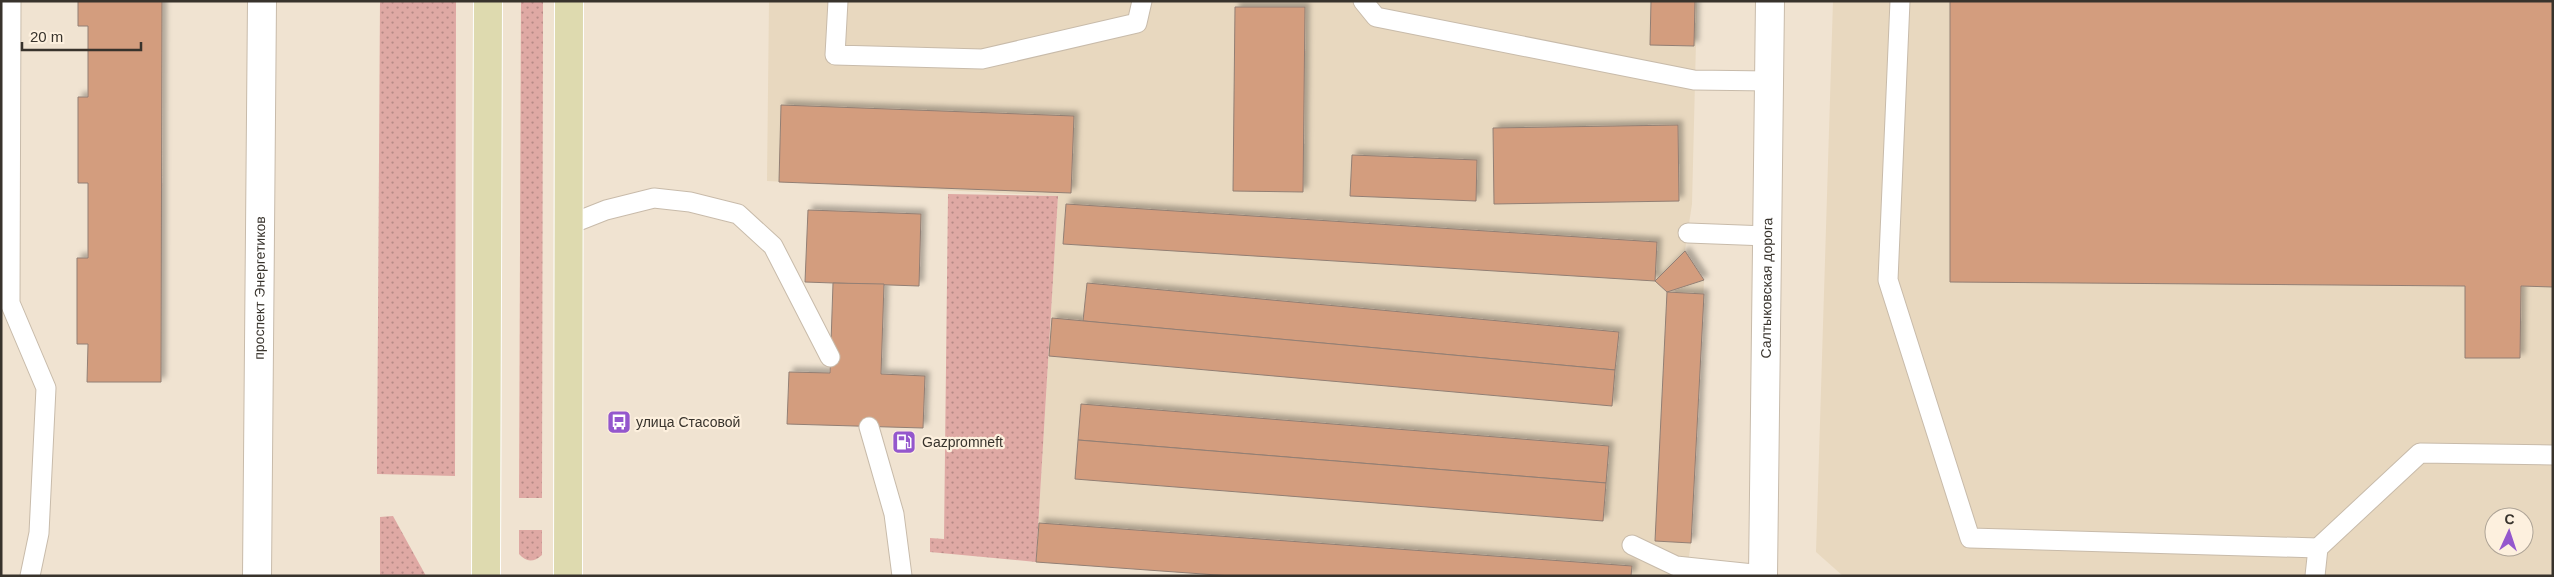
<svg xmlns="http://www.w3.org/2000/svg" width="2554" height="577" font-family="Arial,sans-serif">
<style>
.built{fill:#e8d8bf;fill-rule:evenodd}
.grass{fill:url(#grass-dots)}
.building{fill:#d39d7e;stroke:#927f74;filter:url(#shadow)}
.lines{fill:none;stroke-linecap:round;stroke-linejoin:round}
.lane-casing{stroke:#c8bbaa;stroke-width:21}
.street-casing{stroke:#c8bbaa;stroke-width:30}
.primary-casing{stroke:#fff;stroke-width:30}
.lane{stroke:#fff;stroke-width:19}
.street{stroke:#fff;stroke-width:28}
.primary{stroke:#dedaaf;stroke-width:28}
.labels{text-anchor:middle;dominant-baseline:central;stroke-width:4.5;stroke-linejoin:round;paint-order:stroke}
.street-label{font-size:14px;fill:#38332c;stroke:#fdf0de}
.poi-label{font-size:14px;fill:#38332c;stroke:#fdf0de;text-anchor:start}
</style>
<defs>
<pattern id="grass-dots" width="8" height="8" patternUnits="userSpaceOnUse" patternTransform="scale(1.25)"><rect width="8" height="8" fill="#dfa9a4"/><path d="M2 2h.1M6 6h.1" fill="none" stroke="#b68a86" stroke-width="1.8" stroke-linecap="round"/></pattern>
<filter id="shadow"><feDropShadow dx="4.5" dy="-4.5" stdDeviation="2.5" flood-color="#0004"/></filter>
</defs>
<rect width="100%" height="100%" fill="#f0e3d1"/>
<!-- built -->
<g class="built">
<polygon points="769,1 1697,1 1692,204 1685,250 1704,280 1691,543 1686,576 1231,576 1036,562 1058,196 767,181"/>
<path d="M1833 1H2553V576H1843L1816 552ZM2494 517H2524V547H2494Z"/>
</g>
<!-- grass -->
<g class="grass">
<polygon points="380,1 456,1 455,476 377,474"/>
<polygon points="521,1 543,1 542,498 519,498"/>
<polygon points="948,194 1058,196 1036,562 930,552 930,538 944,539"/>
<polygon points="393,516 426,576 380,576 380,517"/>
<path d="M519 530H542V555C533 563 526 562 519 554Z"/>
</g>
<!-- building -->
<g class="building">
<polygon points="78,1 162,1 161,382 87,382 88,344 77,344 77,258 88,258 88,183 78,183 78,97 88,97 88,26 78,26"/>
<polygon points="1651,1 1695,1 1694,46 1650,45"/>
<polygon points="1950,1 2553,1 2553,287 2521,286 2520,358 2465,358 2465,286 1950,282"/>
<polygon points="1235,7 1305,7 1303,192 1233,191"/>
<polygon points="781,105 1074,116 1071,193 779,182"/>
<polygon points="1678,125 1679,201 1494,204 1493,128"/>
<polygon points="1352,155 1477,160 1476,201 1350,196"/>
<polygon points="1066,204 1657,242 1655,281 1063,244"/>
<polygon points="808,210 921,214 919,286 805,282"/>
<polygon points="1685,251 1704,280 1667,292 1655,281"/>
<polygon points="833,283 884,284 881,374 925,376 923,428 787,424 789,372 830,373"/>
<polygon points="1087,283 1619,332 1615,370 1083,321"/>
<polygon points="1667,292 1704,294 1691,543 1655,541"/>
<polygon points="1052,318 1615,370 1612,406 1049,356"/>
<polygon points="1081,404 1609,446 1606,483 1078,440"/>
<polygon points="1078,440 1606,483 1603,521 1075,479"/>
<polygon points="1039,523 1632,566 1631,576 1231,576 1036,562"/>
</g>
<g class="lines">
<!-- lane casing -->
<g class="lane-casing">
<g id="lane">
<polyline points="11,1 10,303 46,388 39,533 30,576"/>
<polyline points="838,1 835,55 982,59 1137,23 1142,1"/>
<polyline points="1363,1 1376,17 1694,80 1769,81"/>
<polyline points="1900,1 1888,280 1970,538 2318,548 2420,453 2553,455"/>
<polyline points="568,225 606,210 654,198 690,202 738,214 773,246 830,357"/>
<polyline points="1688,233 1767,236"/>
<polyline points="869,427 894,514 902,576"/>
<polyline points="1632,545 1676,566 1763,575"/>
<polyline points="2315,576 2318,548"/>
</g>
</g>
<!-- street casing -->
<g class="street-casing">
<g id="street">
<path id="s1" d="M257 576 262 1"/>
<path id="s2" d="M1763 576 1770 1"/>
</g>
</g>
<!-- primary casing -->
<g class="primary-casing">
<g id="primary">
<polyline points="486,576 488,1"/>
<polyline points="568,576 569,1"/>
</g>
</g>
<!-- lane -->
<use href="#lane" class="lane"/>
<!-- street -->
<use href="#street" class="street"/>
<!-- primary -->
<use href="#primary" class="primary"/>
</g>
<!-- icons -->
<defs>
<g id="bus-square" transform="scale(1.25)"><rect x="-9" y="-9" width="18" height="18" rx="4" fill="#9457cd" stroke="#fdf0de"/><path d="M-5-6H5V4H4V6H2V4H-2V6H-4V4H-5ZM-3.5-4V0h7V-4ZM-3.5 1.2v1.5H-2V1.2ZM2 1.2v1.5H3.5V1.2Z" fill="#fff"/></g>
<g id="fuel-square" transform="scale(1.25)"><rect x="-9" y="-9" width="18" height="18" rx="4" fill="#9457cd" stroke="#fdf0de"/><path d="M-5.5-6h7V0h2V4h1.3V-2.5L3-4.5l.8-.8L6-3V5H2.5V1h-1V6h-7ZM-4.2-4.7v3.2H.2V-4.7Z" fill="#fff"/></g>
</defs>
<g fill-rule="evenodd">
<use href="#bus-square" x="619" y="422"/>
<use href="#fuel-square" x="904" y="442"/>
</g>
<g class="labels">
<!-- street labels -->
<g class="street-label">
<text stroke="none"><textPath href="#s1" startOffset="288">проспект Энергетиков</textPath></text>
<text stroke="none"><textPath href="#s2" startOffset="288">Салтыковская дорога</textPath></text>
</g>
<!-- poi labels -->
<g class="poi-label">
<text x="636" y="422">улица Стасовой</text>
<text x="922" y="442">Gazpromneft</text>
</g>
</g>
<!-- border -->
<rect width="2554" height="577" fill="none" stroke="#38332c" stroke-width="5"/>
<!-- north arrow -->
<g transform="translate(2509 532) rotate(3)"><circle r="24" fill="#fdf0de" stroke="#aea497"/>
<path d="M0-4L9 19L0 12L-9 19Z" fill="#9457cd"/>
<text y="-8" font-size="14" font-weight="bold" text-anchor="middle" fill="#38332c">С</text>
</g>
<!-- scale -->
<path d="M22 42v8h119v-8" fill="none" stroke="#38332c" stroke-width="2.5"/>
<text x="30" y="42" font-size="15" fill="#38332c" stroke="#fdf0de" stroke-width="4" paint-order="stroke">20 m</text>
</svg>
